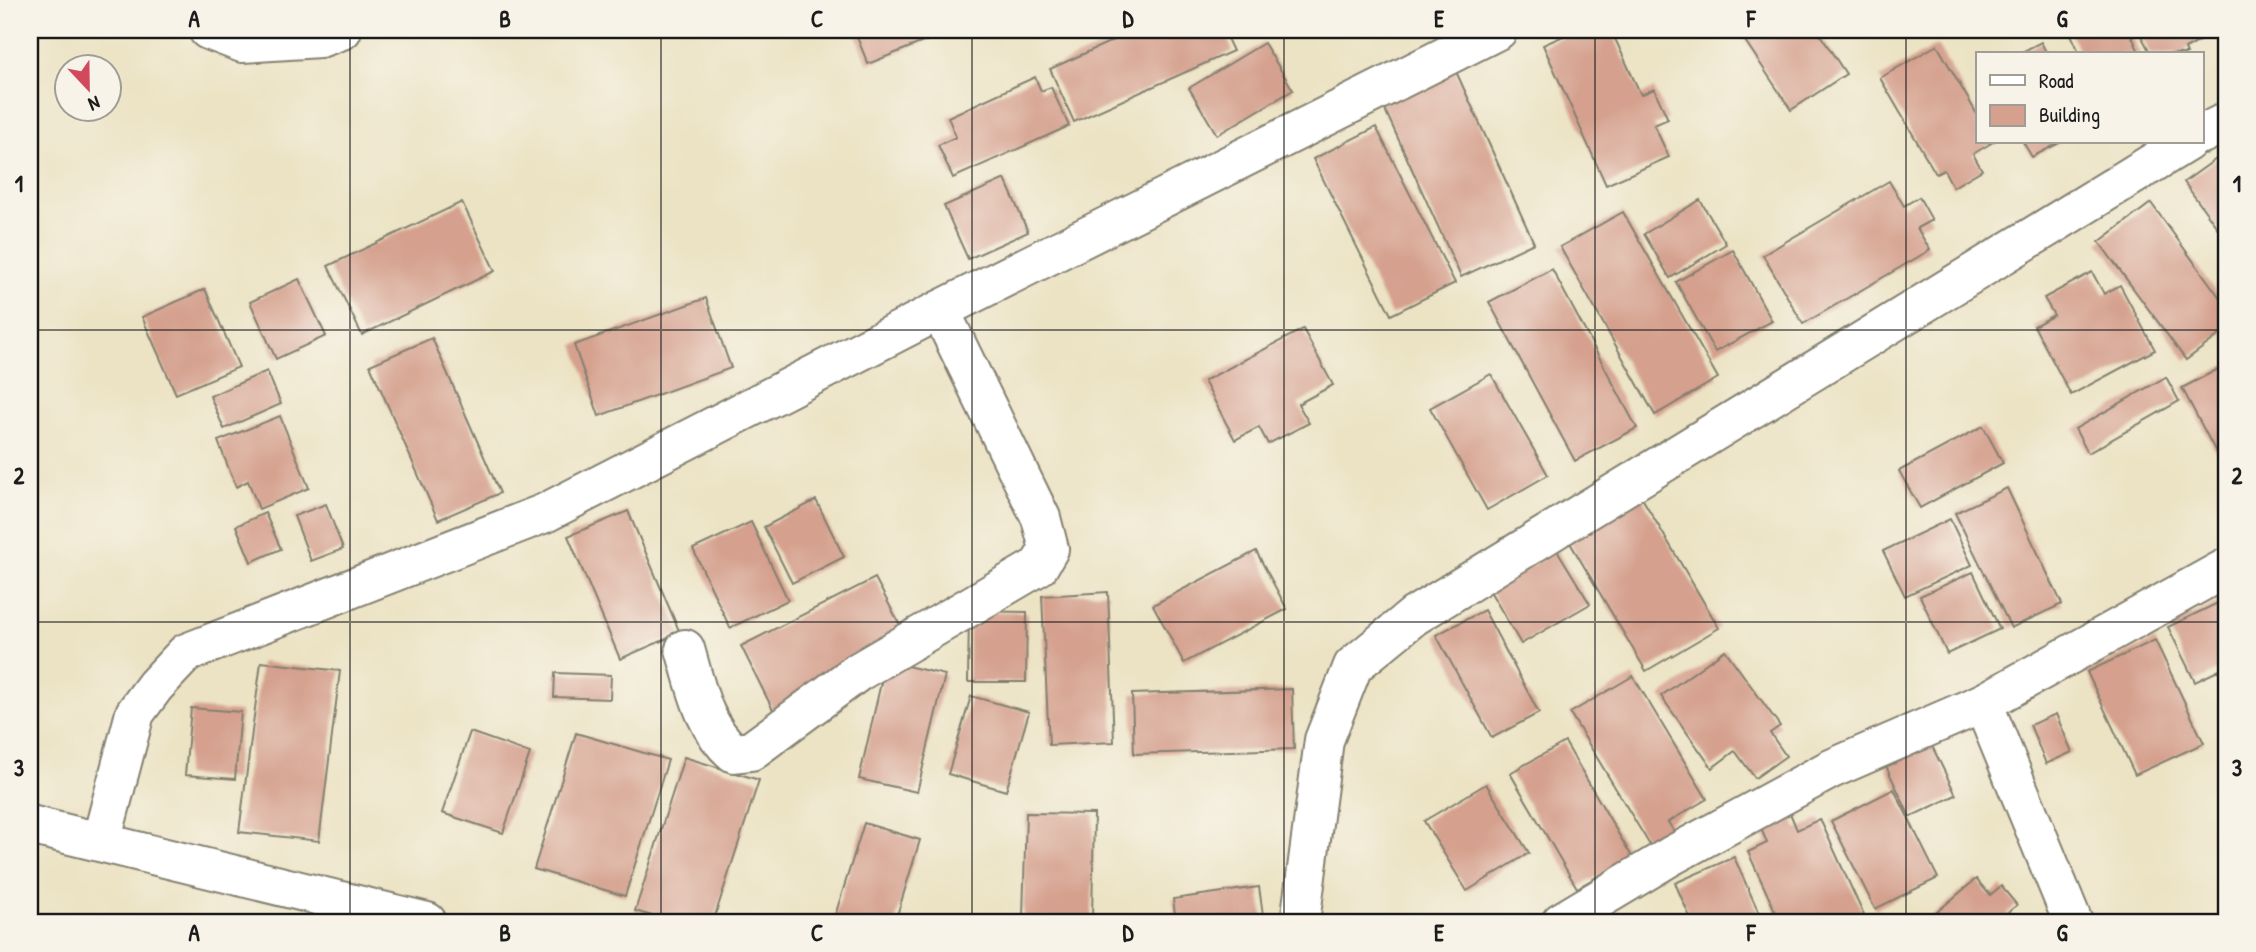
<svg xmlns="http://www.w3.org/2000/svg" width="2256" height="952" font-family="'Patrick Hand',sans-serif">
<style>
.building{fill:#d5a08e}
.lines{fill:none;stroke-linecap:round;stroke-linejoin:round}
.street-casing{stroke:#848070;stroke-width:42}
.street{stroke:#fff;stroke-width:38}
.grid{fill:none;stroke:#1c1c1c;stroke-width:2;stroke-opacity:0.55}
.neatline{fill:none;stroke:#1c1c1c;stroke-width:2.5}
.grid-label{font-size:23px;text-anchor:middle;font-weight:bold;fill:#1c1c1c}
</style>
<rect width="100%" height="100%" fill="#f7f3e8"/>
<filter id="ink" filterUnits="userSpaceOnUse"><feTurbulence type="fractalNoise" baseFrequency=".0143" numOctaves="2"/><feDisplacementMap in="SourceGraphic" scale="14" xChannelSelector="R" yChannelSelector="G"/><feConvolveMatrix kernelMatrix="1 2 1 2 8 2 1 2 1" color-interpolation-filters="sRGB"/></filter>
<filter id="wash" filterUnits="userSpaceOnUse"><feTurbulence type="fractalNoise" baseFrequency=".00686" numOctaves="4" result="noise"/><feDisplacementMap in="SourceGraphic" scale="28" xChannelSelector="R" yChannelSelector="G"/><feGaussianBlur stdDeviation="1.57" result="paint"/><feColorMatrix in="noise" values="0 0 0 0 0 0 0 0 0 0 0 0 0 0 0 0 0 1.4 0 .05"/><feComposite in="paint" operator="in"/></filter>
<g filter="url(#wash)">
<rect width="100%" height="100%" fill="#ece3c4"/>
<g id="blocks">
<!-- building -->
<g class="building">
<polygon points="854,30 953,30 868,64"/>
<polygon points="1136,30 1223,30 1233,51 1074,122 1050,69"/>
<polygon points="1577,30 1611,30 1641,95 1654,89 1668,119 1654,125 1669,157 1606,185 1543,45"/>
<polygon points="1738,30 1817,30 1846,74 1791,110"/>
<polygon points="2069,30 2129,30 2140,54 2080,54"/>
<polygon points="2138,30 2211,30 2213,34 2185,49 2187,54 2151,54"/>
<polygon points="2041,42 2047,54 2018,54"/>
<polygon points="1264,43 1293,90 1217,135 1189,88"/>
<polygon points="1937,45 1978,116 1978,142 1993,142 1973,154 1982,170 1953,187 1944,170 1936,174 1880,78"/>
<polygon points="1454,67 1534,243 1461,277 1381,101"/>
<polygon points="1035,77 1041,91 1051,87 1069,126 953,178 938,145 956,137 948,117"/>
<polygon points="1376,127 1455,283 1391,315 1313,159"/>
<polygon points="2023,142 2061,142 2032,157"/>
<polygon points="2226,152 2226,240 2184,182"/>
<polygon points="1005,179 1028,232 968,259 944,206"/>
<polygon points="1889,181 1904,206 1919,197 1932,220 1917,228 1930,250 1803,324 1763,255"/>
<polygon points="1700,200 1726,244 1670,278 1644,234"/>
<polygon points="462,202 495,271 362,335 328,266"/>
<polygon points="2151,203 2226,306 2226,330 2186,360 2099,242"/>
<polygon points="1623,212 1718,378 1655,415 1560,247"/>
<polygon points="1733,250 1772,321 1715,352 1676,282"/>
<polygon points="1552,269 1637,428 1575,461 1489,302"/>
<polygon points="2092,272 2104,294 2120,285 2155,350 2071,395 2034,326 2054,315 2044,298"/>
<polygon points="299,279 326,336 276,359 250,302"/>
<polygon points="205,289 239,367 176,394 142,317"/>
<polygon points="706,298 731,368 599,416 574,345"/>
<polygon points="1303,329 1333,385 1298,404 1309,423 1268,444 1259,427 1235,440 1204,381"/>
<polygon points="432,338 500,493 438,520 370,365"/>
<polygon points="2226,365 2226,471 2182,388"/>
<polygon points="267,371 281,404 224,429 210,396"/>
<polygon points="1491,374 1548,475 1487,510 1430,408"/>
<polygon points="2166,377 2179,401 2088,453 2075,429"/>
<polygon points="280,416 309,488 259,509 248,481 236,487 218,441"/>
<polygon points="1983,426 2003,463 1920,508 1899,471"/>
<polygon points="2007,488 2062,604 2011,628 1955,513"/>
<polygon points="1642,498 1719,628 1646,671 1569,541"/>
<polygon points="816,500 844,557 792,583 764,527"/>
<polygon points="326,504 343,549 311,561 294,516"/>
<polygon points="628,511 680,633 620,659 568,536"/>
<polygon points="265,513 281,549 251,562 236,526"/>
<polygon points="1950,519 1972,565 1905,596 1883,551"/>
<polygon points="751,522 788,600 730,628 693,549"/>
<polygon points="1557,550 1590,604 1521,644 1490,591"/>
<polygon points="1256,551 1287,609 1184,663 1153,605"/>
<polygon points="1973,572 2000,629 1947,654 1920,596"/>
<polygon points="875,578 908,640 773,710 741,646"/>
<polygon points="1108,592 1114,742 1049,745 1042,596"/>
<polygon points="2226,599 2226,667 2195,682 2168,627"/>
<polygon points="1484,610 1539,713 1492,738 1436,635"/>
<polygon points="969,611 1027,612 1026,682 968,682"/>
<polygon points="2155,640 2204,743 2135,775 2087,672"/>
<polygon points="1725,650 1780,726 1770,733 1786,756 1755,778 1735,751 1712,768 1661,696"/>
<polygon points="886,661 945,675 917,792 859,779"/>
<polygon points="261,662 340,671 319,841 239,832"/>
<polygon points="555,673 611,675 610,699 554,697"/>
<polygon points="1633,676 1707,799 1668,822 1675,833 1651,847 1570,713"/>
<polygon points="1292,689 1294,749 1134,754 1132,694"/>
<polygon points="971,696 1029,712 1006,791 948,774"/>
<polygon points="191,708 241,712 235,779 185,775"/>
<polygon points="2056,714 2072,752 2046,764 2030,725"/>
<polygon points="470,732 530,753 503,833 442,813"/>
<polygon points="576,733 668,760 625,896 534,869"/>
<polygon points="1565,742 1632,857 1577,888 1510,773"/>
<polygon points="1931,744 1956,795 1910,817 1886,766"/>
<polygon points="684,757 759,780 713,922 673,922 635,911"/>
<polygon points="1486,784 1529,853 1467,891 1424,821"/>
<polygon points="1894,789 1938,878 1875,909 1831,821"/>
<polygon points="1026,813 1094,814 1092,919 1023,917"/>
<polygon points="1790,813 1797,830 1820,819 1867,922 1780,922 1748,852 1767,843 1760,826"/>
<polygon points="864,823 920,840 895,922 833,922"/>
<polygon points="1734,857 1763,922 1692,922 1675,883"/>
<polygon points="1976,879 1990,895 2001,886 2017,905 2007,913 2015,922 1925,922"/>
<polygon points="1259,887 1264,922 1176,922 1173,899"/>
</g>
</g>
</g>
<g filter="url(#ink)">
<use href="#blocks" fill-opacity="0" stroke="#848070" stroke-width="2"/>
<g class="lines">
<!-- street casing -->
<g class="street-casing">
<g id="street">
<polyline points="208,30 242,43 320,38 342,30"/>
<polyline points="2202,134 2226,122"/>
<path d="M685 649C696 686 703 727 734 753L751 751 858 672 1039 566 1049 549 1041 518 940 310"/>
<polyline points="1983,703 2073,922"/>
<polyline points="30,825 427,922"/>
<polyline points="101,842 135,713 155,686 186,653 545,513 940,310 1498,30"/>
<polyline points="1300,922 1324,740 1353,666 1414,616 2187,142"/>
<polyline points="1561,922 1671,856 1831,769 1983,703 2226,568"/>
</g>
</g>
<!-- street -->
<use href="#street" class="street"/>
</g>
</g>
<!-- grid -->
<path class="grid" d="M350 30V922M661 30V922M972 30V922M1284 30V922M1595 30V922M1906 30V922M30 330H2226M30 622H2226"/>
<!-- margin -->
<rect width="2256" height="952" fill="none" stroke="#f7f3e8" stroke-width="77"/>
<!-- legend -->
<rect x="1976" y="52" width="228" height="91" fill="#f7f3e8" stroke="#9f9d96" stroke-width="2"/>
<rect x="1990" y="75" width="35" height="10" fill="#ffffff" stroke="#9f9d96" stroke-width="2"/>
<text x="2039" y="88" font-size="21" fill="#1c1c1c">Road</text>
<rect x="1990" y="105" width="35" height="21" fill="#d5a08e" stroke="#9f9d96" stroke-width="2"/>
<text x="2039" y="122" font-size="21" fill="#1c1c1c">Building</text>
<!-- north arrow -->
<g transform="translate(88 88) rotate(158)"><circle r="33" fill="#f7f3e8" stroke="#9f9d96" stroke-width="2"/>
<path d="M0-5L12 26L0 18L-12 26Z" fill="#d1495b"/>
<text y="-10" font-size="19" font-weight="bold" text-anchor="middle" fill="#1c1c1c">N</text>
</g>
<rect x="38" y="38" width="2180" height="876" class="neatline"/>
<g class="grid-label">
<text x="194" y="27">A</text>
<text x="505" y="27">B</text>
<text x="817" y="27">C</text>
<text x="1128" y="27">D</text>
<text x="1439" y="27">E</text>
<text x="1751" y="27">F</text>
<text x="2062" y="27">G</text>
<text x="19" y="192">1</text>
<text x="2237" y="192">1</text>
<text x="19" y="484">2</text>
<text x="2237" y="484">2</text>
<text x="19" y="776">3</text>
<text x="2237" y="776">3</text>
<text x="194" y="941">A</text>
<text x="505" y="941">B</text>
<text x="817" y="941">C</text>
<text x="1128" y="941">D</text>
<text x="1439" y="941">E</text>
<text x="1751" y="941">F</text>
<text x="2062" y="941">G</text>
</g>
</svg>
